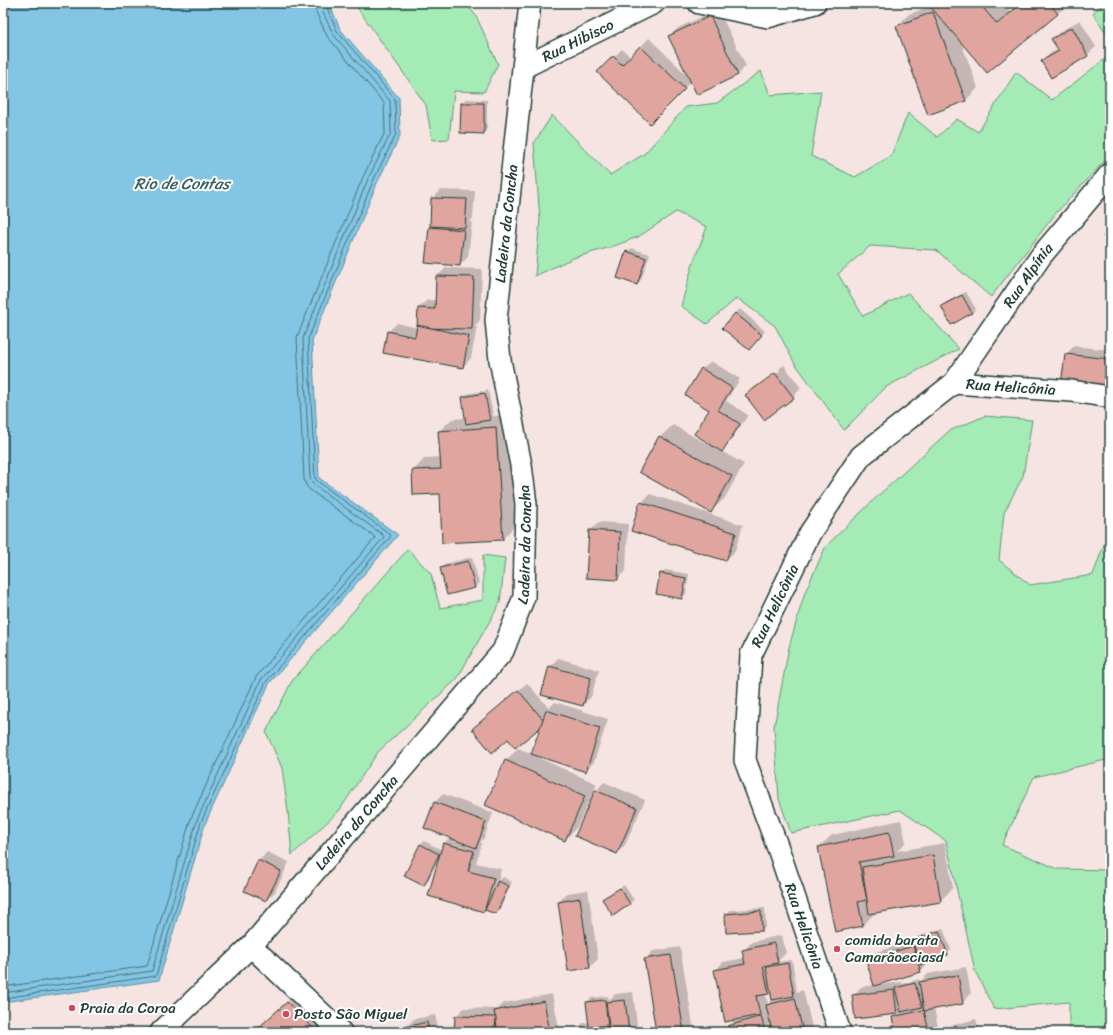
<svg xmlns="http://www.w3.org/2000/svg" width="1113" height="1035" font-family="Sriracha,sans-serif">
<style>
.green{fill:#a5ebb6;stroke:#629475}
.water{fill:#83c5e4;stroke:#5b8f9e}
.shadow{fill:#0003;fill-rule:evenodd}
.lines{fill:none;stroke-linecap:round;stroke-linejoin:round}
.shore{stroke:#47737a;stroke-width:1}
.building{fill:#dfa59e;stroke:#1f3d34}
.minor-casing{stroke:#1f3d34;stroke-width:24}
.minor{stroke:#fff;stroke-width:21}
.poi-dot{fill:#d1495b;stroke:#fff;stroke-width:1.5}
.labels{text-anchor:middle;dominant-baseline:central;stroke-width:4;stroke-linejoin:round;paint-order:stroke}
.street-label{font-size:15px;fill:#1f3d34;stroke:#fff}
.poi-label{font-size:15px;fill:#1f3d34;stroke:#fff;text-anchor:start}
.water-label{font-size:16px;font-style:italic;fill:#385f60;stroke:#fff}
</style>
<rect width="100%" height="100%" fill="#f5e4e2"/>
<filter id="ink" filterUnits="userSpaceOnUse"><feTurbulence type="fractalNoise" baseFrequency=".025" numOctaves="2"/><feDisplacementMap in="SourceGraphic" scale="8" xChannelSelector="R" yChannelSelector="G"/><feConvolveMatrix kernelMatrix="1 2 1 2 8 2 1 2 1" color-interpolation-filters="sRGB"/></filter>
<g filter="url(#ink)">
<!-- green -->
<g class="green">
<polygon points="354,3 466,3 476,16 498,64 484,92 454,91 449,139 432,140 426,105"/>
<polygon points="1104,3 1110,3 1110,39 1093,13"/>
<polygon points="1110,55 1110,155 1056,213 991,297 936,250 870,246 838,274 863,316 908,293 959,349 886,387 844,430 794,362 775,326 737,298 707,324 681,306 693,263 707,227 676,212 638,237 611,247 573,258 535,276 540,219 534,143 552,115 610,175 644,154 686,107 717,103 761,71 770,95 821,91 811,156 855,177 891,156 908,113 937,137 957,119 978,132 1016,72 1052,100"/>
<polygon points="985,416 1032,420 1023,476 1004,513 999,560 1030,585 1093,575 1110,528 1110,759 1034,777 1002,845 1058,869 1110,870 1110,1032 1069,1032 1069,1002 994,1009 975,971 946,841 900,810 791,833 779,799 774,727 789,647 805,592 826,546 880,494 949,431"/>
<polygon points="408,549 431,574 440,608 483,600 483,555 505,558 500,603 457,679 378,752 339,811 292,855 288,811 282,768 266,732 292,681"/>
</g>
<!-- water -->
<polygon class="water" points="3,3 329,3 340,29 399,98 400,136 377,183 312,340 319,478 398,535 269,684 205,824 159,980 3,1002"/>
<!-- shadow -->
<g class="shadow">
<polygon points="932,3 1002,3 1010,12 1021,3 1068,3 1058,13 961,42 978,88 966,100 897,26 909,14 931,6"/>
<polygon points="718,9 746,66 738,74 698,94 691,81 650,123 599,72 622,49 631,57 649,38 689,77 670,36 678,28"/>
<polygon points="1080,20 1096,47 1087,55 1042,61 1051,53 1058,49 1053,39 1061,31"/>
<polygon points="466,99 487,100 487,129 483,133 462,103"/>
<polygon points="440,190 475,191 473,218 470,222 472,222 468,257 460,265 430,228 432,225 432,199"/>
<polygon points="631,248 650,254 641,280 637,284 627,252"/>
<polygon points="446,268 482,269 480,320 474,327 477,327 471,358 463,367 388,332 397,323 418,328 419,308 427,300 437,300 437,276"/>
<polygon points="966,292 976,309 972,313 942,306 946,302"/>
<polygon points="740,309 765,331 753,345 723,328"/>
<polygon points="1074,346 1110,350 1110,391 1066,354"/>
<polygon points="711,361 740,379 726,401 748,415 730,442 721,451 744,464 724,499 711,511 660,437 673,425 709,445 710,410 702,369"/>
<polygon points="784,365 801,388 793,397 764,419 747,395 754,388 754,390 780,371 779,369"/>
<polygon points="485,390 488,390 493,415 491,416 508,415 515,526 502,539 413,471 425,458 441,457 439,431 452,419 466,418 463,398 467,394 483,391 488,416 490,416"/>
<polygon points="650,494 743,525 735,551 726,560 641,503"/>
<polygon points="599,522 628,524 626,571 617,579 590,531"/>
<polygon points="472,557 479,583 475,587 447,594 441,568 445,564"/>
<polygon points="665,570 689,574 686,594 682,598 661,574"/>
<polygon points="558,658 599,670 591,697 583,705 550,667"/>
<polygon points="527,683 549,708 555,702 608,719 594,762 585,771 538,756 537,757 597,784 577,827 565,840 506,761 518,748 532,754 541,726 509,738 473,729"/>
<polygon points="604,782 645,800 625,845 617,853 596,791"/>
<polygon points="443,794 493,813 484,838 480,842 482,843 476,863 501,869 498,882 503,877 512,882 500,909 496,913 486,909 484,911 439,859 438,859 428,881 424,884 420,845 424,841 442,850 444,843 450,837 435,802"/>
<polygon points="901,820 906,842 897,851 945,843 953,888 940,901 875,913 863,925 819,847 832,835"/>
<polygon points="267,852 289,862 275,892 266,900 259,861"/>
<polygon points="624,885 634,900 613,914 603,899"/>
<polygon points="588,890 598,959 590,967 559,902 567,893"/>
<polygon points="765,908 766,926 762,930 726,914 730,910"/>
<polygon points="943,928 951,950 947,954 928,961 929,963 920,971 879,984 879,985 902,982 902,984 919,979 920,982 928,974 966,967 971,994 962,1003 934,1008 939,1032 896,1032 893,1018 898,1013 856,1018 853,996 861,987 875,985 867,961 876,952 913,941 917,937"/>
<path d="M782 935 786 953 777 962 792 960 797 992 803 990 812 1027 807 1032H731L729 1026 736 1019 715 971 723 962 745 958 744 950 752 942ZM771 990 773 999 768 1004 765 993H769Z"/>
<polygon points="680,947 694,1031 692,1032 657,1032 645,959 653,951"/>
<polygon points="633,992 638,1032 574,1032 583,1023 589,1022 587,1002 591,998 608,996 609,1000 615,994"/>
<polygon points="296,994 333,1032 265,1032 268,1019"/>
<polygon points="552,994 560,1032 455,1032 456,1016 464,1008 498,1009 504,1003"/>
<polygon points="435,1015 439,1032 407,1032 406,1027 414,1019"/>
<polygon points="976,1019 980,1032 940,1032 946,1027"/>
<polygon points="252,1028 255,1032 245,1032"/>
</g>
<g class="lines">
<!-- shore -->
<g class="shore">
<polyline points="3,987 147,966 191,818 256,677 375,538 374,536 310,490 306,485 304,479 297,337 363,177 385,132 384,103 327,36 315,10 314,3"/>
<polyline points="3,993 152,971 197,820 261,680 384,537 383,535 314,485 310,478 303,338 368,179 391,133 390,101 333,34 321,8 320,3"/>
<polyline points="3,998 156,976 201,822 266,682 391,536 390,534 317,481 315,478 308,339 373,181 396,134 395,99 337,31 325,3"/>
</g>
</g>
<!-- building -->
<g class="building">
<polygon points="931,3 979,3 997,24 1022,3 1049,3 1058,14 987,73 929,5"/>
<polygon points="933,12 966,101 928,115 896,26"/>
<polygon points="710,16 738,75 697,95 668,36"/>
<polygon points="1072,27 1088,56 1051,78 1041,61 1059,51 1051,39"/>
<polygon points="640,46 685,89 650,124 597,72 613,56 622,65"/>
<polygon points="461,103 484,103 484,134 460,133"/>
<polygon points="431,198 467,199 465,228 430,226"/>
<polygon points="429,227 464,230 460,266 425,263"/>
<polygon points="1110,230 1110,245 1103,236"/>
<polygon points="626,251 646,258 637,285 617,278"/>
<polygon points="436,276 474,277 472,329 417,328 418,308 435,309"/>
<polygon points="962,295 972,313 951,325 941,306"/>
<polygon points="735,313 762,335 749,350 722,328"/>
<polygon points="417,325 469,336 463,368 383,353 387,331 415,337"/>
<polygon points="1065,354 1110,359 1110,392 1061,385"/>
<polygon points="701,368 732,388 718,410 740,424 722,452 694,434 709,410 685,395"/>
<polygon points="775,373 794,398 764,420 745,395"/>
<polygon points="485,393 490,420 466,424 462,397"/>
<polygon points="496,427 503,540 442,543 440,494 413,495 412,470 441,469 438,431"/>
<polygon points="659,436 732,476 711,513 639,472"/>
<polygon points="640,502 736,533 726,561 631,531"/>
<polygon points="589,530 620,532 618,580 586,578"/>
<polygon points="468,561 475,588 447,595 440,568"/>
<polygon points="660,573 686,578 682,599 656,594"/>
<polygon points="549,666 591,678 583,706 541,695"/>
<polygon points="518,690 546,723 515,748 508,739 492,753 472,729"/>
<polygon points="546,710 600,728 586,772 531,754"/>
<polygon points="505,760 585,796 565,841 485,805"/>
<polygon points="595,790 637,808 617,854 575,836"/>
<polygon points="434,802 486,822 476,848 424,828"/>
<polygon points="889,832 894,856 859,862 867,900 858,902 863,926 835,932 818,847"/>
<polygon points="443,843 474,851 468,871 494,878 484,912 428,896"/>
<polygon points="420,844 439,854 424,886 404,876"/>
<polygon points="933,855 941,902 869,914 862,867"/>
<polygon points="258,860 281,871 266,901 244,891"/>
<polygon points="498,881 509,886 496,914 485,910"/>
<polygon points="620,888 630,904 613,916 602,899"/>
<polygon points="580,898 590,968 568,971 558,902"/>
<polygon points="761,911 762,931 726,933 725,914"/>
<polygon points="939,931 948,955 921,965 912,941"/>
<polygon points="774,943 778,963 763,966 769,994 756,996 760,1015 725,1022 714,970 745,964 742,950"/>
<polygon points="913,946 921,972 874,986 866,960"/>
<polygon points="671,955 684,1032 656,1032 644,959"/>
<polygon points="788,963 794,996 772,1000 766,967"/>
<polygon points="958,975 963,1004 924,1011 919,982"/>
<polygon points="915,983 922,1007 901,1012 895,988"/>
<polygon points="894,990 897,1014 855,1019 852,995"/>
<polygon points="795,998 803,1032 772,1032 766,1005"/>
<polygon points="605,1000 608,1025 589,1027 586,1002"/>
<polygon points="625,1000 629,1032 573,1032 609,1027 606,1002"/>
<polygon points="544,1001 550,1032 498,1032 494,1011"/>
<polygon points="287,1002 317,1032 264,1032 259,1027"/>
<polygon points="924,1010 929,1032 895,1032 892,1017"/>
<polygon points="455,1016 496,1017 495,1032 454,1032"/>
<polygon points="761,1016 765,1032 729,1032 728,1026"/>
<polygon points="427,1022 429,1032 406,1032 405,1027"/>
<polygon points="968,1027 969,1032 947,1032"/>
</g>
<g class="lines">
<!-- minor casing -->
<g class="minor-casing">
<g id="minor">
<polyline points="699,3 768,17 815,3"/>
<path id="s1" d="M524 67 654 3"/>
<path id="s2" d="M954 383 1072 391 1110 397"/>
<polyline points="251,946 341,1032"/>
<path id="s3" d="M161 1032 251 946 503 651 524 597 526 504 521 465 500 360 496 320 530 3"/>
<path id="s4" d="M840 1032 779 851 745 760 751 655 810 533 861 456 954 383 1041 256 1110 174"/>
</g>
</g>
<!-- minor -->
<use href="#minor" class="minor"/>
</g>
</g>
<!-- markers -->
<g class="poi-dot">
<circle cx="837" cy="949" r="4"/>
<circle cx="72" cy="1008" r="4"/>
<circle cx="286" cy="1014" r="4"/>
</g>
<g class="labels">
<!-- street labels -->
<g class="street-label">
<text stroke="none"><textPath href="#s1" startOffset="60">Rua Hibisco</textPath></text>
<text stroke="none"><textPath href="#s3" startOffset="947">Ladeira da Concha</textPath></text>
<text stroke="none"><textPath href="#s4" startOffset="870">Rua Alpínia</textPath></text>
<text stroke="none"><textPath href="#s2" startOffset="57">Rua Helicônia</textPath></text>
<text stroke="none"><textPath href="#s3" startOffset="623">Ladeira da Concha</textPath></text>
<text stroke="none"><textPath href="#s4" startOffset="448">Rua Helicônia</textPath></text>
<text stroke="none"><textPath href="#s3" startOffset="287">Ladeira da Concha</textPath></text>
<text transform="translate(804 926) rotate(71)">Rua Helicônia</text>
</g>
<!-- poi labels -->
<g class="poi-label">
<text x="845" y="940">comida barata<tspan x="845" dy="17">Camarãoeciasd</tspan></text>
<text x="80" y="1008">Praia da Coroa</text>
<text x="294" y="1014">Posto São Miguel</text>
</g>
<!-- water labels -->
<g class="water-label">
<text x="182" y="183">Rio de Contas</text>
</g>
</g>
<!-- margin -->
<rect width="1113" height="1035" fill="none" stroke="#fff" stroke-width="16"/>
<rect x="8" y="8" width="1097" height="1019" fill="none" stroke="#1f3d34" stroke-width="1.5" filter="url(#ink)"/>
</svg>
